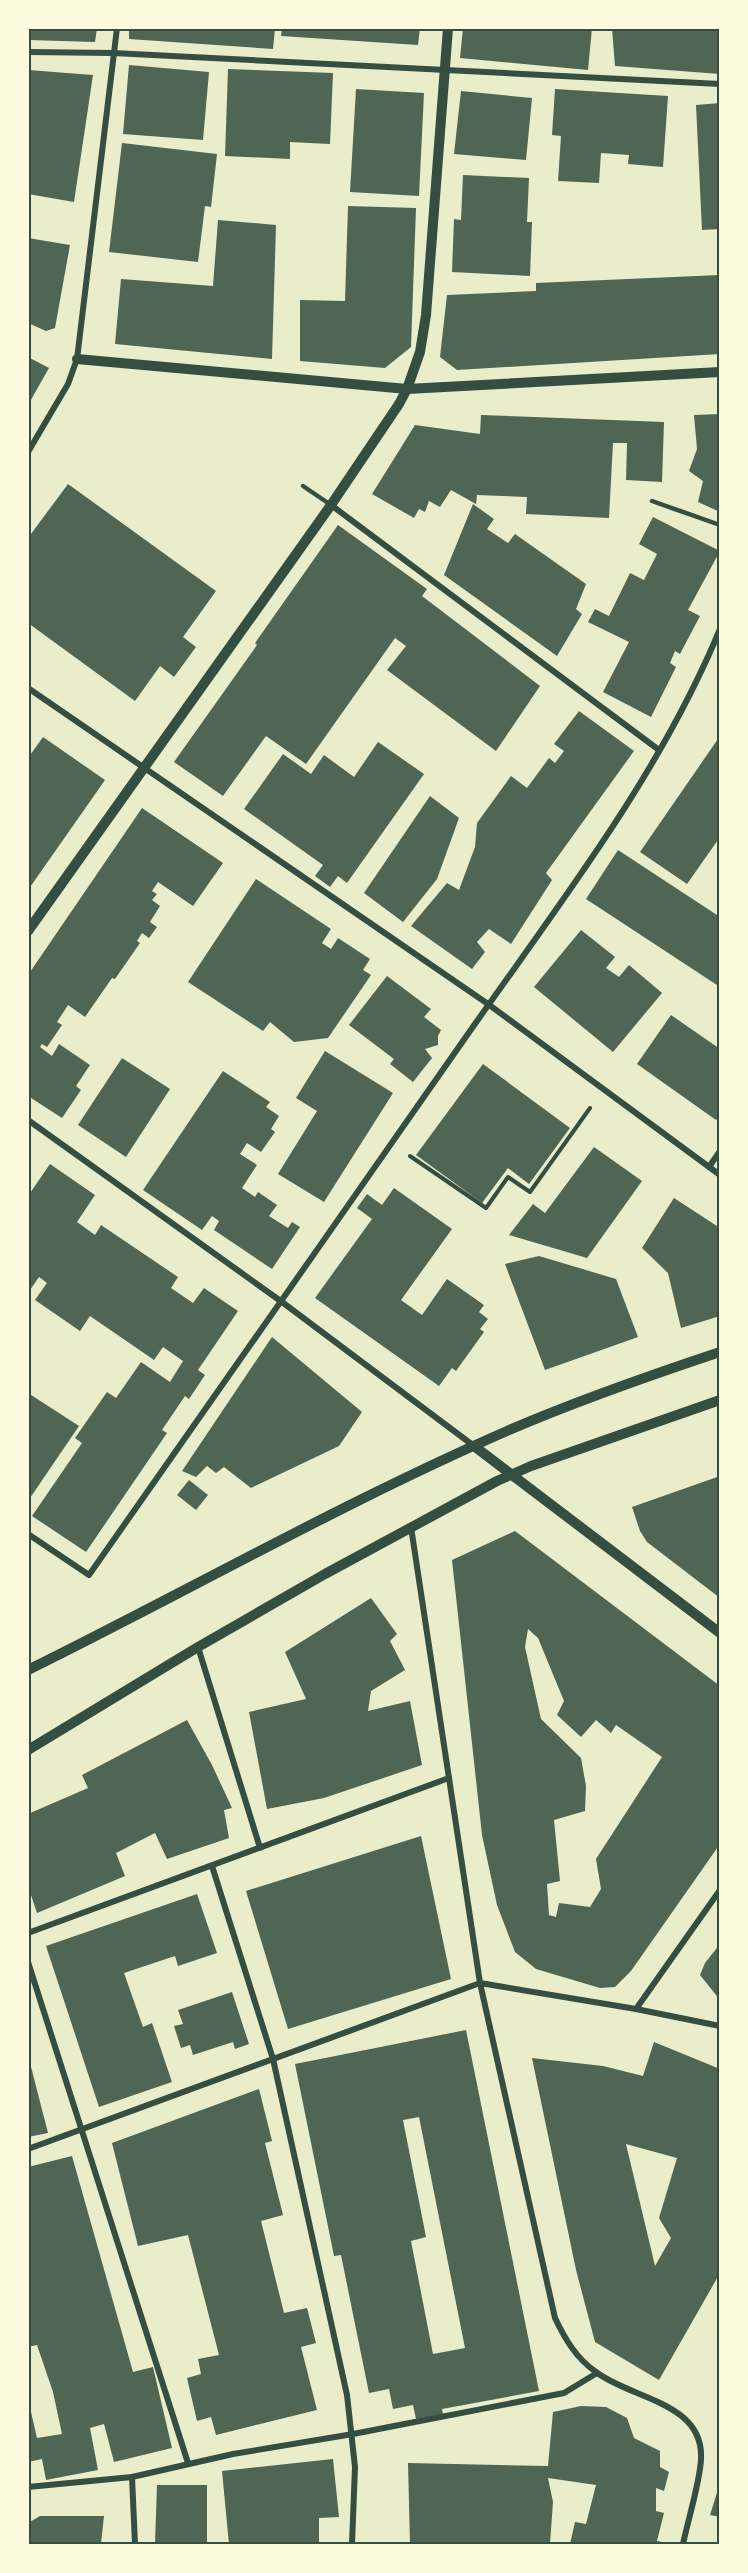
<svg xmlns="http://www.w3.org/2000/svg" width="748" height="2573" font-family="'Open Sans',sans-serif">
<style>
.building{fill:#4f6655;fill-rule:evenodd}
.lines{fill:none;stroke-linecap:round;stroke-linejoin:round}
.path{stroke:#344e41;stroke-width:4}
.service{stroke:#344e41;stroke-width:4.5}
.minor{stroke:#344e41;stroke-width:6}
.tertiary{stroke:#344e41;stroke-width:10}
.neatline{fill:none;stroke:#344e41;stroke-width:2}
</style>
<rect width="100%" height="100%" fill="#e9edc9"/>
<!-- building -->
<g class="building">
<polygon points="28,28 97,28 95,42 28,40"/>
<polygon points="129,28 275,28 273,49 129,39"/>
<polygon points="282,28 420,28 418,45 281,36"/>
<polygon points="463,28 592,28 588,70 460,58"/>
<polygon points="612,28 720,28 720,74 615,66"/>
<polygon points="129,65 209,72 203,140 123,134"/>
<polygon points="228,69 333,73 330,144 290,142 290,159 225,156"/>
<polygon points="28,70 93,75 74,202 28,194"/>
<polygon points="356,89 424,93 419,196 350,192"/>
<polygon points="555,89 668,96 663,167 628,164 629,155 601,153 599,183 558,181 561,136 552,135"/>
<polygon points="461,91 532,98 526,160 454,154"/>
<polygon points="720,103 720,229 702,230 696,105"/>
<polygon points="122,143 217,154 211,207 205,206 198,262 109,252"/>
<polygon points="463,175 529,178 527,222 532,222 530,276 452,272 454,219 461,220"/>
<polygon points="348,206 416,208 411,347 385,368 300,361 300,300 345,301"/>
<polygon points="218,220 276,225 272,359 115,344 121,279 213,286"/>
<polygon points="28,238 70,245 55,328 46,331 28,323"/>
<polygon points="720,275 720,354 457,370 440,357 447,295 536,291 536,283"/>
<polygon points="28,357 49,368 28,405"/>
<polygon points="720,414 720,512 698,502 703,481 689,471 697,449 694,415"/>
<polygon points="481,415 664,422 662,482 626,480 627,443 613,443 609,518 526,514 527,497 477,495 476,504 451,490 440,507 429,501 425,512 419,509 414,518 372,494 415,425 480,434"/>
<polygon points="68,484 216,591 183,637 196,647 174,677 160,666 135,701 28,623 28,538"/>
<polygon points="473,504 494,519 487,529 508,543 515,534 586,584 576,609 582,614 557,656 444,575"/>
<polygon points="653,517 720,551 688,610 700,616 680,654 675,651 670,663 676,667 651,717 603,692 629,642 588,622 595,609 609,616 630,573 644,580 657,554 639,544"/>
<polygon points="338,525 427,589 422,596 540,686 496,751 387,670 406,646 395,638 306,764 266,736 223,796 174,762 257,645 255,643"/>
<polygon points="579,711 634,751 546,873 552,880 511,944 489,929 477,942 485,952 472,969 411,926 447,883 459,890 475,847 477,823 511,776 527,788 549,758 555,763 564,751 554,744"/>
<polygon points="720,736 720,837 687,884 640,852"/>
<polygon points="43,737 105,780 28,890 28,758"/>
<polygon points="378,742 424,774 347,883 338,876 330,887 315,876 323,865 244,809 283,754 311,774 324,755 354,777"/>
<polygon points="430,796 459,818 437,879 403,922 364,893"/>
<polygon points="142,808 223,863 193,906 158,882 152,891 157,894 152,900 160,906 150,922 157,927 149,938 142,933 137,941 140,943 115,979 112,978 85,1017 68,1005 57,1022 62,1025 47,1047 42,1044 40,1047 52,1056 59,1044 90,1065 76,1086 81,1090 62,1118 28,1096 28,975"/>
<polygon points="618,850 720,917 720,987 586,899"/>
<polygon points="256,879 331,929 322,943 331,949 338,938 370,959 363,970 371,975 328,1038 294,1042 270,1022 263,1031 188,982"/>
<polygon points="581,930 615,957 606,968 619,977 629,965 662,993 613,1052 534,987"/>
<polygon points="387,976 431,1009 424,1017 441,1030 438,1036 438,1045 425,1049 432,1058 413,1082 390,1064 394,1059 349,1025"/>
<polygon points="671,1015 720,1049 720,1115 716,1120 637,1064"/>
<polygon points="325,1051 393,1093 324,1202 278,1174 317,1111 296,1098"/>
<polygon points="122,1058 170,1089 126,1157 78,1125"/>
<polygon points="483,1064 570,1128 529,1184 508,1168 482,1203 416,1155"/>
<polygon points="223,1071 270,1102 266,1107 279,1116 271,1129 275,1132 261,1152 247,1143 240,1154 257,1165 242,1188 255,1197 258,1192 277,1205 269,1216 288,1228 292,1222 300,1227 272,1269 214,1230 219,1221 212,1216 202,1230 143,1190"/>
<polygon points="594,1147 642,1181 587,1258 509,1235 533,1204 545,1213"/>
<polygon points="50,1164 95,1195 77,1222 95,1235 101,1225 178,1277 171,1288 193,1303 204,1288 238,1311 198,1370 205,1375 189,1399 185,1396 162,1430 167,1433 86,1552 32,1516 82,1443 75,1438 107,1392 116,1398 141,1362 170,1382 183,1361 163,1347 154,1360 90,1316 80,1331 35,1300 47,1283 39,1277 28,1293 28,1196"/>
<polygon points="394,1188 452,1229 401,1300 422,1315 447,1279 484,1305 479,1312 488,1319 480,1329 484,1332 456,1371 452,1368 439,1386 315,1298 372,1219 357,1208 367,1194 382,1205"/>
<polygon points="674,1198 720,1228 720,1316 681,1328 668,1273 642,1248"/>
<polygon points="539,1256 616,1279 638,1337 545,1370 505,1264"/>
<polygon points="272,1337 362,1412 339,1446 251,1488 224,1467 216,1473 207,1466 196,1477 182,1471"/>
<polygon points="28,1393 79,1426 28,1501"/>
<polygon points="720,1476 720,1598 647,1542 640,1531 632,1507"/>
<polygon points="189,1480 208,1495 196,1510 177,1495"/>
<path d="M515 1531 720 1686V1844L631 1971 615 1987 600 1988 536 1969 515 1952 497 1905 482 1835 452 1560ZM528 1629 538 1638 564 1701 557 1715 581 1737 596 1720 611 1733 616 1725 662 1757 596 1859 601 1889 590 1907 559 1903 556 1917 549 1915 547 1884 560 1881 554 1820 585 1811 586 1786 581 1758 541 1719 525 1647Z"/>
<polygon points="371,1598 397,1634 390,1641 405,1670 371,1691 368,1711 410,1701 422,1765 324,1798 267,1809 249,1712 306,1699 285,1652"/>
<polygon points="187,1720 212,1765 232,1808 224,1810 229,1838 167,1859 155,1833 116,1853 125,1876 37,1913 28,1886 28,1814 88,1788 82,1775"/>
<polygon points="421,1836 451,1979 288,2029 246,1891"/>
<polygon points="197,1894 217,1953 178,1966 175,1956 124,1973 143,2027 152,2023 172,2082 99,2107 46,1946"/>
<polygon points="720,1944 720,2000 700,1975 705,1963"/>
<polygon points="232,1992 249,2044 235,2049 233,2042 193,2055 190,2045 181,2048 174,2026 183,2024 178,2010"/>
<path d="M466 2030 539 2391 442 2409 443 2414 416 2419 413 2405 393 2409 389 2389 369 2393 341 2255 334 2256 295 2064ZM419 2117 465 2348 433 2354 411 2241 426 2237 403 2120Z"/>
<path d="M654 2042 720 2069V2273L659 2380 595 2342 576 2270 532 2058 603 2066 643 2076ZM626 2144 677 2158 659 2218 671 2238 655 2266Z"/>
<polygon points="28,2055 48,2133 28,2137"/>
<polygon points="259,2089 272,2141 265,2143 283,2215 261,2221 284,2313 307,2308 316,2343 301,2347 317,2410 216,2435 211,2417 197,2421 187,2378 201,2374 198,2359 219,2355 188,2235 138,2246 112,2143"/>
<polygon points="72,2156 133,2372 153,2367 172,2448 114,2462 104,2424 90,2428 98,2470 46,2480 42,2459 28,2462 28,2399 37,2438 62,2434 53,2392 37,2345 28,2347 28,2167"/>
<polygon points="581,2406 606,2407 627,2418 634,2438 660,2451 660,2467 669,2472 664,2491 656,2488 656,2511 664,2513 657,2541 662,2542 662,2544 570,2544 575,2522 586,2524 596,2485 548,2478 553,2502 550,2544 410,2544 408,2463 548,2466 553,2412"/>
<polygon points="333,2459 339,2517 319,2518 319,2544 229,2544 222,2471"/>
<polygon points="157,2485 207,2485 207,2544 155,2544"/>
<polygon points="719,2486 720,2486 720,2517 710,2515"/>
<polygon points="40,2516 104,2516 101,2544 28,2544 28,2523"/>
</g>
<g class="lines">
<!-- path -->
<polyline class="path" points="410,1156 486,1208 508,1177 530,1192 590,1108"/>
<!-- service -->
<g class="service">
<polyline points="303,486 331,505"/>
<polyline points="652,501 720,525"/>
</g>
<!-- minor -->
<g class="minor">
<polyline points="28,52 113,53 720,84"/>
<polyline points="28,452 68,384 77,359 117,28"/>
<polyline points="331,505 659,750"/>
<polyline points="28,688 488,1004 720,1175"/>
<polyline points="28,1120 282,1302 474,1446"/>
<polyline points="709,1167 720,1151"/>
<path d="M411 1527 480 1983 555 2318C565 2339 576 2358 596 2372 631 2399 704 2402 701 2459 700 2482 688 2520 683 2544"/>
<path d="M28 1534 89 1575C215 1397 338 1219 463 1041 555 909 658 779 720 629"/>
<polyline points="198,1647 260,1848"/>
<polyline points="212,1866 273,2059 347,2395 355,2467 352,2544"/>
<polyline points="28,1933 449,1778"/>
<polyline points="28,1962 188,2463"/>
<polyline points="636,2009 720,1890"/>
<polyline points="28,2149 480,1983 636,2009 720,2026"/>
<polyline points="132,2477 135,2544"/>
<polyline points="28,2487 132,2477 233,2454 353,2434 564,2393 597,2373"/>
</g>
<!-- tertiary -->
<g class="tertiary">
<polyline points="77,359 407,389 720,372"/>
<polyline points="28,931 331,505 399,404 407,389 420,352 426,315 448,28"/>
<polyline points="474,1446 720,1633"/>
<path d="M28 1670C188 1591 344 1502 507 1431 576 1401 648 1376 720 1352"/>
<polyline points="28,1750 198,1647 325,1574 497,1481 531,1466 720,1400"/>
</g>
</g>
<!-- border -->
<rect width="748" height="2573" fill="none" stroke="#fefae0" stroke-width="60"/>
<rect x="30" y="30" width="688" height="2513" class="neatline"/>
</svg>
